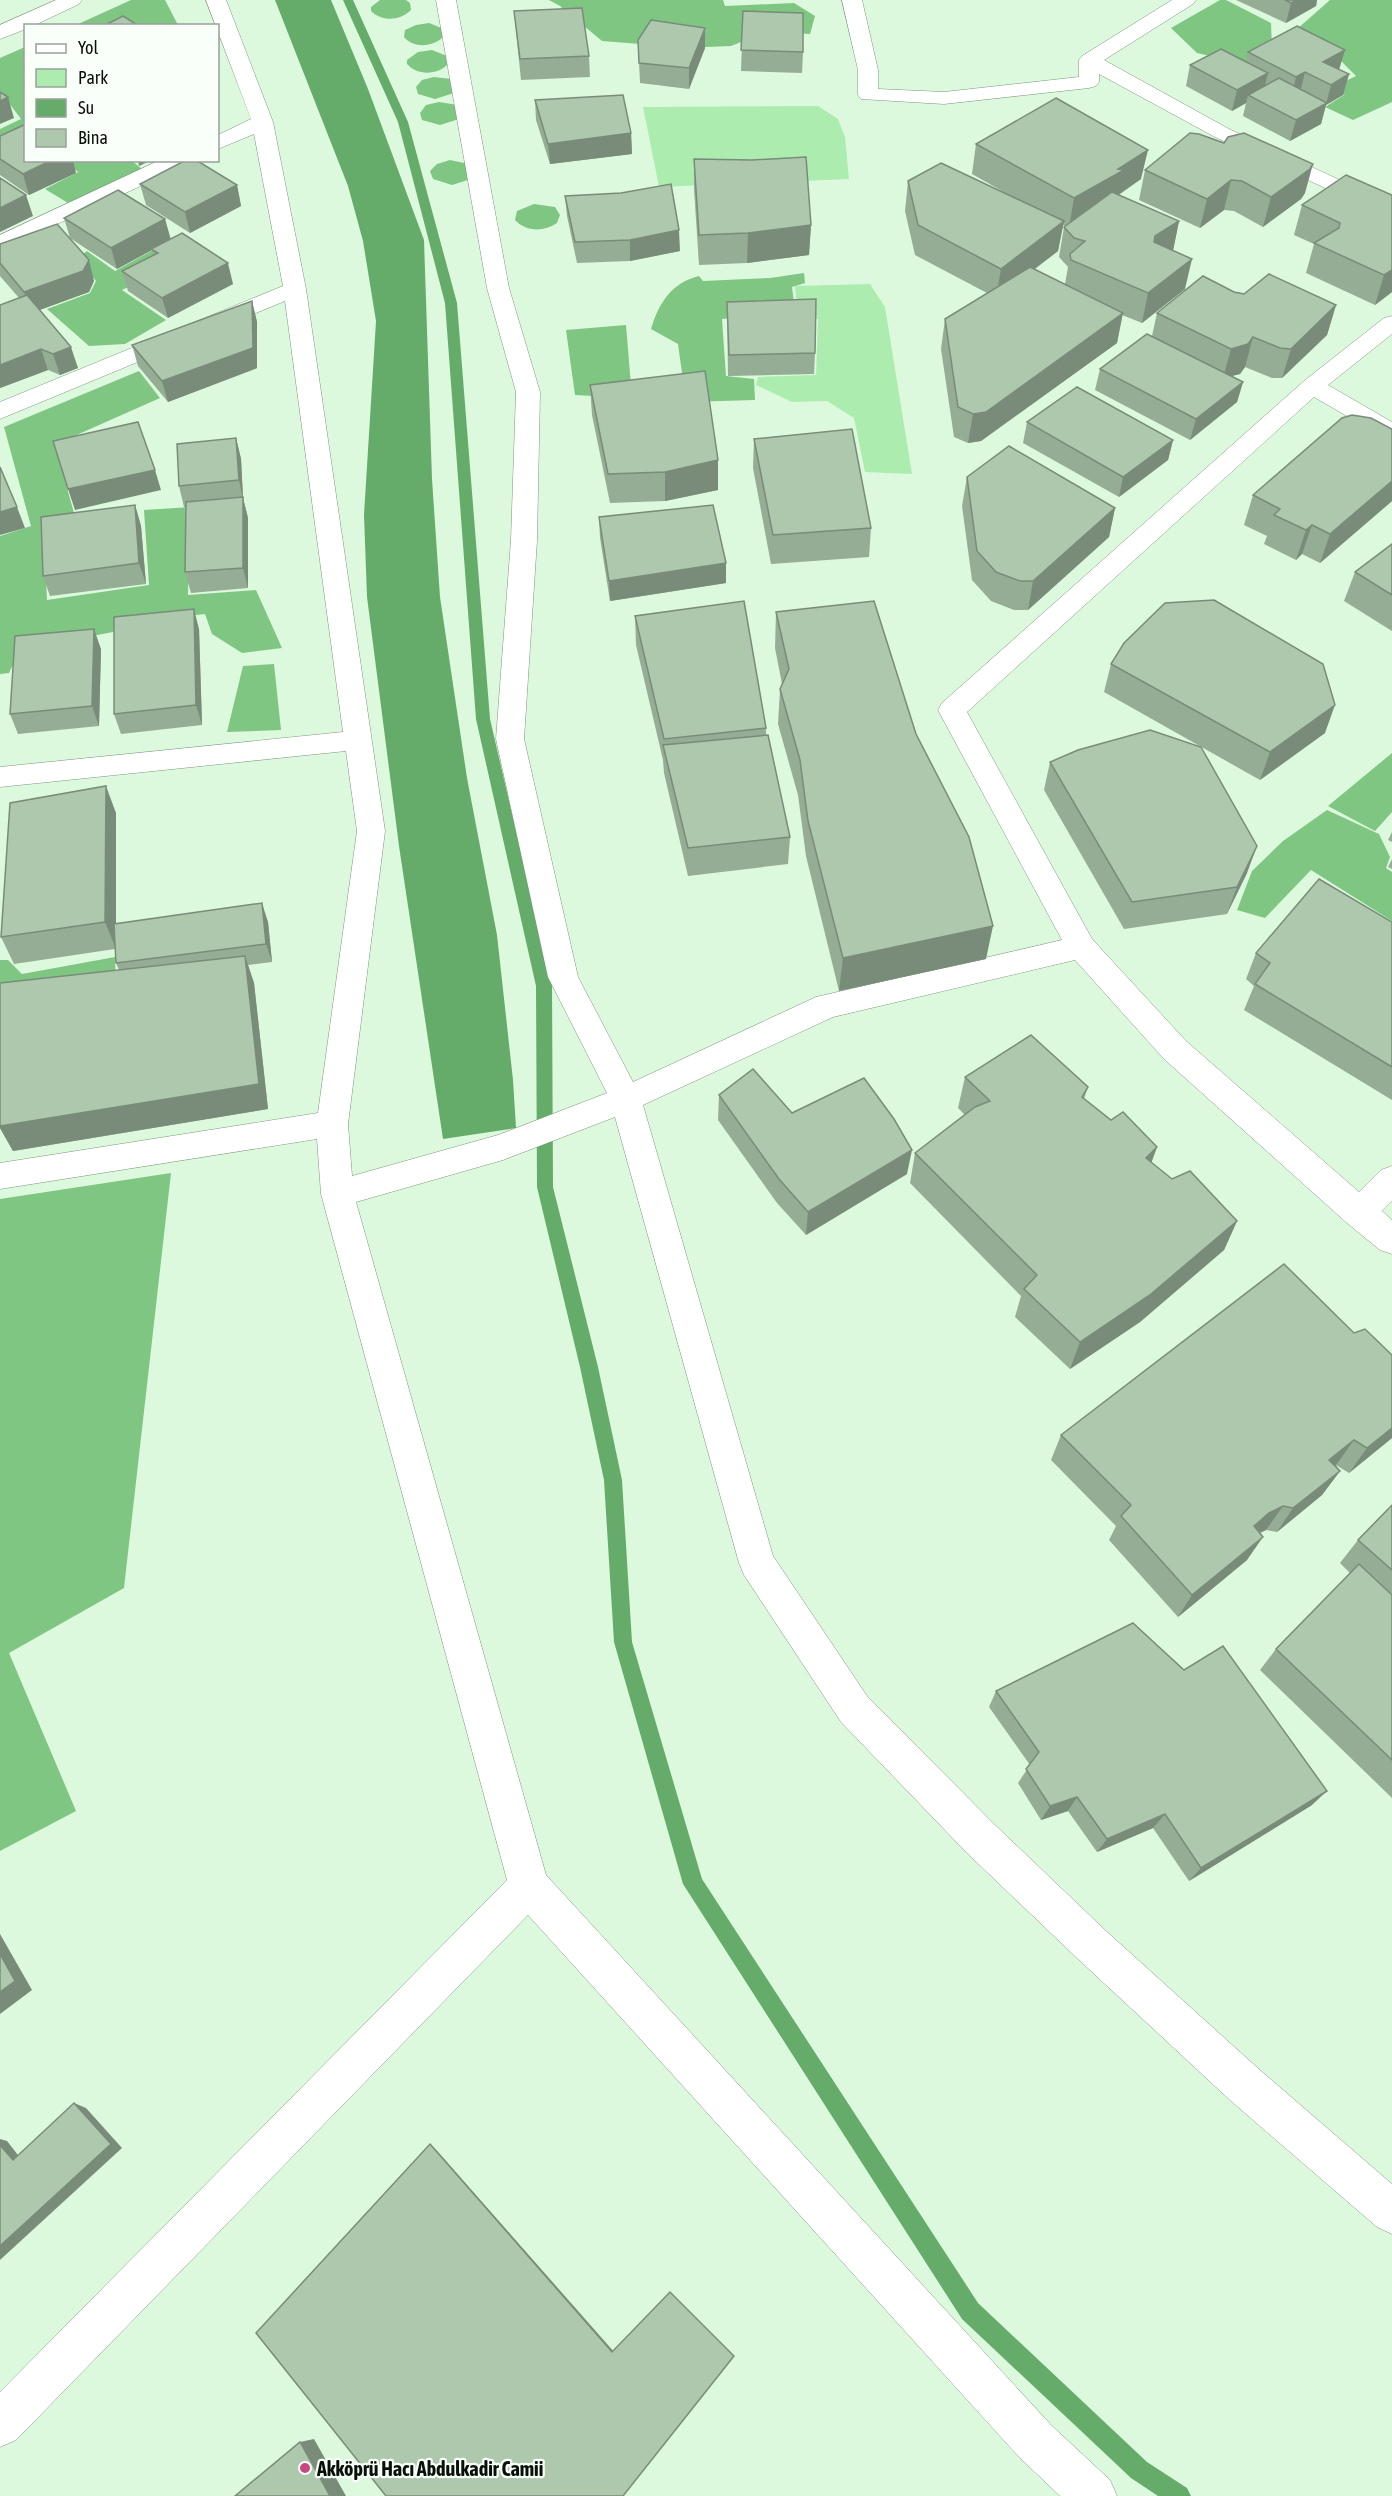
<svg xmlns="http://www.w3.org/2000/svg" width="1392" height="2496" font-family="'Asap Condensed',sans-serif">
<rect width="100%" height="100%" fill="#ddf9dd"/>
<g fill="#acedaf">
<path d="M818,106l20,13 7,18 4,42 -190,8 -16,-80z"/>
<path d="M870,284l15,23 27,167 -47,-2 -11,-54 -27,-17 -35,1 -36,-17 2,-8 58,-2 2,-56 -20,-4 -3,-29z"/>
</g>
<g fill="#7ec682">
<path d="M131,0h34l13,25 -104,1z"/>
<path d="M380,0h26l4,3 1,7c-11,11 -29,12 -40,1v-4z"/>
<path d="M549,0h174l2,6 69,-3 21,13 -5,18 -68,-4 -1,12 -10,4 -25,1 -53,-9 -13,6 -38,-3 -42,-35z"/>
<path d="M1220,0h6l45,23 1,25 -28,16 -47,-11 -26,-25z"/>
<path d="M1330,0h62v102l-39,18 -28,-13 19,-12 -11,-8 23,-11 -19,-19 -41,-27z"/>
<path d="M429,23l15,6v7c-10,11 -30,13 -40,1l1,-7 11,-5z"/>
<path d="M25,47v98l-25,13v-29l21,-10 -21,-28v-33z"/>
<path d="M432,50l15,6 1,8c-10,11 -31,12 -41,0v-4l11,-8z"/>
<path d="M434,77l17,2 3,14 -19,6 -17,-5 -2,-7 6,-7z"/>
<path d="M439,102l19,3 1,14 -19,6 -18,-5 -2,-7 6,-8z"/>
<path d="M450,160l19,4 2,15 -19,6 -19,-6 -3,-8 7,-7z"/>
<path d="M62,161h70l10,8 -36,19 -38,15 -23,-14 33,-17 2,1z"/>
<path d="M534,204l21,3 5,8 -3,8c-13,9 -31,9 -42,-3l2,-9z"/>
<path d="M173,239l-16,34 -35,17 44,30 -41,24 -36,2 -42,-37 43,-16 6,-12 -19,-23 10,-7 28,20z"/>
<path d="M804,273l1,10 -13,4 3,25 -73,7 4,57 28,3 1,21 -69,2 -8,-58 -27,-15c8,-26 20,-46 48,-53l4,5 67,-3z"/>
<path d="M626,325l6,73 -57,-3 -9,-65z"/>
<path d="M139,371l21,27 -97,43 -4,18 15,54 -30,26 3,61 102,-15 -5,-75 78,-5 -33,18 -1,72 68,-5 26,58 -40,5 -30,-19 -7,-20 -88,10 -4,8 -93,18 -11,23 -9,1v-138l31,-10 -27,-99z"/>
<path d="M274,664l7,66 -54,2 16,-66z"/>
<path d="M1392,753v59l-17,19 -47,-25z"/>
<path d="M1327,810l52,24 11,23 -4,11 6,4v49l-81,-51 -46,48 -28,-8 15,-39 31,-30z"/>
<path d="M115,957l1,36 -116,115v-148h8l14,14z"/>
<path d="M171,1173l-47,415 -115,65 67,158 -76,40v-652z"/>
</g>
<path fill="#65ac6a" d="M275,0h56l37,89 56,151 8,239 8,118 27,181 30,157 16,145 3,48 -73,11 -44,-293 -32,-249 -3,-82 12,-194 -13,-80 -15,-55z"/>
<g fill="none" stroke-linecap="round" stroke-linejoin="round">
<path fill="#65ac6a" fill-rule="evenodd" d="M343,0h10l55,122 49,181 33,416 62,267 1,201 45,180 24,113 10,162 70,237 276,424 169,159 40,26 4,8h-33l-27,-18 -169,-159 -279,-435 -69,-242 -10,-162 -24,-113 -43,-180 -1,-201 -60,-267 -31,-416 -47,-181z"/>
<g stroke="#7d977d" stroke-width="1">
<g id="minor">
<path d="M56,0h26l-3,4 -46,22h-7v3l-26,10v-14z"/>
<path d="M206,0h20l47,122 33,167 79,542 -37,293 4,52 146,-41 109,-42 -59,-116 -52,-238 15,-199 5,-148 -29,-104 -51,-288h20l53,288 31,104 -3,148 -13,199 54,238 55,105 183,-85 246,-57 -124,-230 4,-7 362,-322 80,-63 8,-2v18l-64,51 64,37v18l-9,-3 -69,-40 -347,315 125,227 94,102 173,151 22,-22 11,-4v35l-10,10 10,9v34l-12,-4 -33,-27 -183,-164 -89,-99 -242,57 -190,88 130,451 94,140 128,129 111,106 155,140 131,113v50l-15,-7 -146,-126 -153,-142 -111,-106 -126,-131 -97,-147 -5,-12 -124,-446 -112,43 -147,42 190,673 505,550 59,55 7,16h-57l-41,-39 -491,-542 -512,525 -16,7v-55l507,-512 -186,-686 -4,-55 -317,50v-26l318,-50 39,-282 -11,-80 -346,36v-20l343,-35 -58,-431 -285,118v-17l283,-116 -29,-152 -36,15v-14l33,-16z"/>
<path d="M842,0h20l16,70v19l66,3 135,-15v-17l3,-4 90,-56h24l-3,4 -89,56 125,69 163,75v15l-177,-82 -116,-63v8l-3,4 -7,2 -145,16 -83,-5 -3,-4v-25z"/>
<path d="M160,160h29l-2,5 -187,85v-15z"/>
</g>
</g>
<use href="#minor" fill="#fff" fill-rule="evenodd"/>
</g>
<g fill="#95ac95" fill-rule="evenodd">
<path d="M1236,0h81l-1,6 -30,17z"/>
<path d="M514,11l75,45 1,21 -69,3z"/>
<path d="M743,11l60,41 -1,21 -61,-2z"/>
<path d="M705,28v20l-16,41 -49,-6 -2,-43z"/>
<path d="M1248,52l91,18 10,4 -6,21 -17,10 -5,19 -31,17 -47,-25 3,-13 -14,8 -46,-25 4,-21 56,-3z"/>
<path d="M535,100l96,33 1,21 -82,10 -14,-44z"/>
<path d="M1190,133l115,60 -4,6 -38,28 -29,-16 -10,-1 -24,18 -61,-28 6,-30z"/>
<path d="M0,136l76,37 -47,22 -29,-20z"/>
<path d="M976,144l165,35 -22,16 60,26 -6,29 12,39 -43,34 -20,-8 -5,28 -136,98 -13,2 -14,-6 -13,-88 4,-30 42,-26 -72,-38 -10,-44 3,-30 110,19 -46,-26zM1063,225l2,1 -1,1 -5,30 9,10 -3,17 -30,-15 23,-18z"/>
<path d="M694,159l117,66 -2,30 -62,8 -48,2 -5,-76z"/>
<path d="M1346,175l46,117 -17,13 -69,-32 8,-29 -20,-9 8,-30z"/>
<path d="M140,184l97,1 4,21 -51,27 -44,-28z"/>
<path d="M621,193l59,58 -50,10 -53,2 -10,-47 -2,-20z"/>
<path d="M64,218l101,1 5,20 63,45 -65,34 -40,-27 -6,-20 31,-16 -1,-5 -35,19 -47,-31z"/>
<path d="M0,244l94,37 -5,11 -49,18 38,58 -18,7 -12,-5 -48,18v-83l19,-7 -19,-22z"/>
<path d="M1234,292l102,13 -9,30 -45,43h-10l-27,-11 -5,7 -8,2 11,6 -6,20 -47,38 -95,-50 5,-21 52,-33 5,-23z"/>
<path d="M252,301l5,21v46l-89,34 -30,-36 -6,-21z"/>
<path d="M727,302l88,51 -1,21 -86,2z"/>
<path d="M590,385l128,75v30l-53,11 -55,2 -18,-88z"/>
<path d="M1027,422l146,18 -5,20 -49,37 -96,-54z"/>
<path d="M1392,429v72l-72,62 -18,-9 -6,6 -32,-16 3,-8 -23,-11 9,-30z"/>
<path d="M236,438l5,21 2,39 5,20v70l-57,5 -6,-21 1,-65h-2l-5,-21z"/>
<path d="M754,439l117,89 -2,29 -98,7 -18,-96z"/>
<path d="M967,477l148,31 -6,29 -81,73h-14l-23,-9 -19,-21 -10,-74z"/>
<path d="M135,505l6,21 5,58 -96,12 -7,-20z"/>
<path d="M599,517l127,46v20l-116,18 -10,-63z"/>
<path d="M1392,544v87l-48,-30 11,-29z"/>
<path d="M776,612l210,347 -147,32 -33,-135 -8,-61 -20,-71 2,-35 2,-5 -7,-36z"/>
<path d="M635,616l131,112v7l24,102 -2,27 -100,12 -24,-103 -1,-13 -27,-115z"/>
<path d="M199,629l3,96 -81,9 -7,-20z"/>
<path d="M101,649l-2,77 -81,8 -8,-20z"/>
<path d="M1111,664l214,69 -65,47 -156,-88z"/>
<path d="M1050,762l197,111 -20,41 -103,15 -80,-139z"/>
<path d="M116,813v111l152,-2 4,40 -24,3 6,18 14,126 -255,42 -13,-23v-145l119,-13 -3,-7 -1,-14 -101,15 -13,-27z"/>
<path d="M1392,832v10l-4,-2z"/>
<path d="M1392,859v10l-4,-2z"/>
<path d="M1392,922v178l-148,-90 10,-24 -8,-7 10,-26z"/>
<path d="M965,1077l123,10 -4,12 27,21 46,27 -6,16 21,16 65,42 -13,29 -84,72 -70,47 -55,-52 6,-21 -111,-113 5,-30 50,-38 -7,-7z"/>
<path d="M719,1095l73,18 115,61 -101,61 -29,-32 -59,-83z"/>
<path d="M1354,1333l38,22v83l-43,35 -13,-8 4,6 -18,24 -45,37 -11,-2 -6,3 -13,27 -69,57 -69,-77 7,-14 -65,-66 10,-25z"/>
<path d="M1392,1505v293l-132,-128 16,-21 74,-76 -10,-10 18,-23z"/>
<path d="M996,1691l316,114 -123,76 -36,-53 -56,24 -29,-41 -27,9 -23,-37 12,-18 -41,-58z"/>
</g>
<g fill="#798c79">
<path d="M1296,0h21l-1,6 -30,17 5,-20z"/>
<path d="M705,28v20l-16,41v-21z"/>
<path d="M1345,50l-6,20 -16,-8z"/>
<path d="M1305,72l-5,21 -9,5 5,-21z"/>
<path d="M1268,73l-5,21 -15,1 -2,8 -14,8 5,-21z"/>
<path d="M1349,74l-6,21 -17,10 -5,19 -31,17 6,-21 30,-16 5,-19z"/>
<path d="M8,97l6,21 -14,6v-23z"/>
<path d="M631,133l1,21 -82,10 -2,-20z"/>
<path d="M1148,150l-7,29 -22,15 -1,6 -49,28 5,-30 44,-29z"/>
<path d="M52,160h21l3,13 -47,22 -6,-21z"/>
<path d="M138,160h14l-13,6z"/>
<path d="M1313,164l-8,29 -4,6 -38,28 8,-30z"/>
<path d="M1231,180l-7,30 -24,18 7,-29z"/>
<path d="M237,185l4,21 -51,27 -5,-21z"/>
<path d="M26,195l7,21 -33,16v-24z"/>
<path d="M165,219l6,21 -20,9 1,1 -35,19 -6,-21z"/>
<path d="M1064,221l-6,30 -62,47 5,-29z"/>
<path d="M1179,221l-6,30 -24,15 6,-30z"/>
<path d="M811,225l-2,30 -62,8 1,-30z"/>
<path d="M679,230l1,21 -50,10v-21z"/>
<path d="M1192,259l-7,30 -43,34 6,-30z"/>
<path d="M89,260l5,21 -5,11 -58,21 -7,-21z"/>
<path d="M228,263l5,21 -65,34 -6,-20z"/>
<path d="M1392,270v22l-17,13 9,-30z"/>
<path d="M252,301l5,21v46l-89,34 -6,-21z"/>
<path d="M1336,305l-9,30 -45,43 9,-29z"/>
<path d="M1123,313l-6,30 -136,98 -13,2 5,-29z"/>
<path d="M1253,337l-8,30 -5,7 -17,4 8,-29z"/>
<path d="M71,347l7,21 -18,7 -7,-21z"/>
<path d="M41,349l7,21 -48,18v-23z"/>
<path d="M1243,382l-6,20 -47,38 6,-21z"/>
<path d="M236,438l5,21 2,39 5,20v70l-5,-20v-68l-4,-20z"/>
<path d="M1173,440l-5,20 -49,37 4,-20z"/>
<path d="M718,460v30l-53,11v-29z"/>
<path d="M155,470l6,20 -86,20 -7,-21z"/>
<path d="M1392,481v20l-72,62 10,-29z"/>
<path d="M135,505l6,21 5,58 -7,-21z"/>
<path d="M17,507l8,21 -25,7v-23z"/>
<path d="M1115,508l-6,29 -81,73 5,-29z"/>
<path d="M1312,525l-10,29 -6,6 10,-30z"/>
<path d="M726,563v20l-116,18 -1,-20z"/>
<path d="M194,609l5,20 3,96 -6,-20z"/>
<path d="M94,629l7,20 -2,77 -7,-20z"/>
<path d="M1335,705l-10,28 -65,47 10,-28z"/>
<path d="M106,786l10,27v136l-11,-27z"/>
<path d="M1257,846l-10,27 -20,41 10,-27z"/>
<path d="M262,903l6,19 4,40 -6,-18z"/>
<path d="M993,926l-7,33 -147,32 4,-33z"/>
<path d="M245,956l9,27 14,126 -255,42 -13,-23v-2z"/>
<path d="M1157,1147l-11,30v-19z"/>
<path d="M912,1150l-5,24 -101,61 2,-23z"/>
<path d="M1237,1221l-13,29 -84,72 -70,47 10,-27z"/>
<path d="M1392,1428v10l-43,35 18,-25z"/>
<path d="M1354,1440l-18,25 -24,20 17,-25z"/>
<path d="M1340,1471l-18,24 -45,37 16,-24z"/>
<path d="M1283,1506l-17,24 -13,6 1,-10 15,-13z"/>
<path d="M1263,1537l-16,23 -69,57 14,-22z"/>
<path d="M1327,1791l-15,14 -123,76 12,-13z"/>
<path d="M1077,1797l-9,14 -27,9 9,-14z"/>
<path d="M1165,1814l-12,14 -56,24 10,-13z"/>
<path d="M0,1934l32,56 -32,24z"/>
<path d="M74,2103l12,5 36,40 -122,112v-14z"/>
<path d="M0,2139l7,2 18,23 -12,-4 -13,-15z"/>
<path d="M430,2144l8,8 177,201 -3,-1z"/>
<path d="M314,2439l32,57h-16l-30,-54z"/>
</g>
<g fill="#adc8ad" stroke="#798c79" stroke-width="1.5">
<path d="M1285,0h11l-5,3z"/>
<path d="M582,8l7,48 -69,3 -6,-48z"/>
<path d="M743,11l60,2v39l-62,-2z"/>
<path d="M123,16l16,10h-36z"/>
<path d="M651,20l54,8 -16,40 -50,-5 -1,-23z"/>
<path d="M1297,26l48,24 -22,12 26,12 -18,11 -26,-13 -9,5 -48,-25z"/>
<path d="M1221,49l47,24 -31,17 -47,-25z"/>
<path d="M1279,78l48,25 -31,17 -48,-25z"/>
<path d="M0,92l8,5 -8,4z"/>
<path d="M623,95l8,38 -83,11 -13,-44z"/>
<path d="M1056,98l92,52 -30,19 6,1 -50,28 -98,-54z"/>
<path d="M26,124v36h26l-29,14 -23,-15v-23z"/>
<path d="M1190,133l9,1 25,9 4,-6 16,-4 69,31 -3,5 -39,28 -29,-16 -11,-1 -24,19 -62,-29z"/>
<path d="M806,157l5,68 -63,8 -49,2 -5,-76 58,1z"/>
<path d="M186,160h10l41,25 -52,27 -45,-28z"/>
<path d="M941,163l123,58 -63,48 -83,-44 -10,-44z"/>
<path d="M1346,175l46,20v75l-8,5 -70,-32 25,-15 1,-5 -38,-18z"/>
<path d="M0,178l26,17 -26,13z"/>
<path d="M671,184l8,46 -49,10 -55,2 -10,-46 56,-3z"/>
<path d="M118,190l47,29 -54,29 -47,-30z"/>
<path d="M1112,192l67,29 -24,15 -1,6 38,17 -44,34 -77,-33 -1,-6 15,-13 -11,-3 -10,-11z"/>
<path d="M57,224l32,36 -6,11 -59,21 -24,-29v-19z"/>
<path d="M182,233l46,30 -66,35 -40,-27 36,-18 -7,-4z"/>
<path d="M1030,267l93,46 -137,99 -13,2 -15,-7 -13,-88z"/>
<path d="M1269,274l67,31 -45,44 -11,-1 -27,-11 -5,7 -17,5 -74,-36 46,-37 31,16 10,2z"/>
<path d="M27,295l44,52 -18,7 -12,-5 -41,16v-60z"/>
<path d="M816,299l-1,54 -86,2 -2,-53z"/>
<path d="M252,301l1,47 -91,33 -30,-36z"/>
<path d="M1147,334l96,48 -47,37 -96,-50z"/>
<path d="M705,371l13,89 -53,12 -57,2 -18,-89z"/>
<path d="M1077,387l96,53 -50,37 -96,-55z"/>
<path d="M1352,415l19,3 21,11v52l-62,53 -18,-9 -6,5 -32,-15 6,-6 -27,-14 89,-77z"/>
<path d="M138,422l17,48 -87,19 -15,-48z"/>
<path d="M852,429l19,99 -98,7 -19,-96z"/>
<path d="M236,438l3,42 -60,6 -2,-42z"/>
<path d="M1009,446l106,62 -82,73h-13l-24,-9 -19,-21 -10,-74z"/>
<path d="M0,467l17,40 -17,5z"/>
<path d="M243,497v71l-58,4 1,-70z"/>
<path d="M135,505l4,58 -96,13 -2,-59z"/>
<path d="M713,505l13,58 -117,18 -10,-64z"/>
<path d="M1392,544v51l-37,-23z"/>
<path d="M1214,600l109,64 12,41 -65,47 -159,-88 13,-21 41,-40z"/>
<path d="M744,601l22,127 -102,11 -29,-123z"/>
<path d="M874,601l42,133 53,103 24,89 -150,32 -35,-137 -8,-61 -20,-71 9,-20 -13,-57z"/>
<path d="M194,609l2,96 -82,9v-97z"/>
<path d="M94,629l-2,77 -82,8 5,-78z"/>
<path d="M1150,730l51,17 56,99 -20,41 -105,15 -82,-140 28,-12z"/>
<path d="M768,735l22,102 -102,11 -25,-103z"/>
<path d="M106,786l-1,136 -104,15 9,-134z"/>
<path d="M1319,879l73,43v145l-137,-83 15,-21 -14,-10z"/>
<path d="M262,903l4,41 -150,19 -2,-39z"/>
<path d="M245,956l14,128 -259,42v-143z"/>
<path d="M1031,1035l57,52 -6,10 29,23 12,-8 34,35 -11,11 26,21 18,-8 47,50 -86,73 -71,48 -56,-53 13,-14 -122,-122 60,-46 15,-6 -25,-24z"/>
<path d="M753,1069l39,44 72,-35 30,41 18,31 -104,62 -29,-33 -60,-84z"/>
<path d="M1284,1264l70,69 11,-4 27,26v73l-25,20 -13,-8 -25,20 11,11 -47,37 -10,-2 -14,7 -15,13 9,11 -71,58 -71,-79 10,-11 -70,-70z"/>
<path d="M1392,1505v65l-34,-30z"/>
<path d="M1359,1564l33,31v165l-116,-111z"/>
<path d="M1133,1623l51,47 39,-24 104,145 -126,77 -36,-54 -58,25 -30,-42 -27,9 -24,-37 13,-17 -43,-61z"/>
<path d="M0,1954l15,27 -15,11z"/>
<path d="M74,2103l37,41 -111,102v-101l13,15z"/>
<path d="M430,2144l182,208 58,-60 64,64 -111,140h-237l-130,-163z"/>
<path d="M300,2442l30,54h-95z"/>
</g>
<circle fill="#cb4483" stroke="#f9fff9" stroke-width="2" cx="305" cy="2468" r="6"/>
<g text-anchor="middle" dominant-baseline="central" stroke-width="4.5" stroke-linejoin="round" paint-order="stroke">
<g font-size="20" font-weight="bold" fill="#081108" stroke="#f9fff9" text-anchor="start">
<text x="317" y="2468">Akköprü Hacı Abdulkadir Camii</text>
</g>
</g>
<rect x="24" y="24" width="195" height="138" fill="#f9fff9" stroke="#99a099" stroke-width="1.5"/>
<rect x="36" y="44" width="30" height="9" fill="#ffffff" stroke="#99a099" stroke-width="1.5"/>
<text x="78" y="54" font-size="18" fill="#081108">Yol</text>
<rect x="36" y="69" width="30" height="18" fill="#acedaf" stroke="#99a099" stroke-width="1.5"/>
<text x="78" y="84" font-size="18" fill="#081108">Park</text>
<rect x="36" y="99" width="30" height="18" fill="#65ac6a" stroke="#99a099" stroke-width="1.5"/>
<text x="78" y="114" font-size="18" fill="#081108">Su</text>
<rect x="36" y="129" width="30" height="18" fill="#adc8ad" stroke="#99a099" stroke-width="1.5"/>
<text x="78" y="144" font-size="18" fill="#081108">Bina</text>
</svg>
